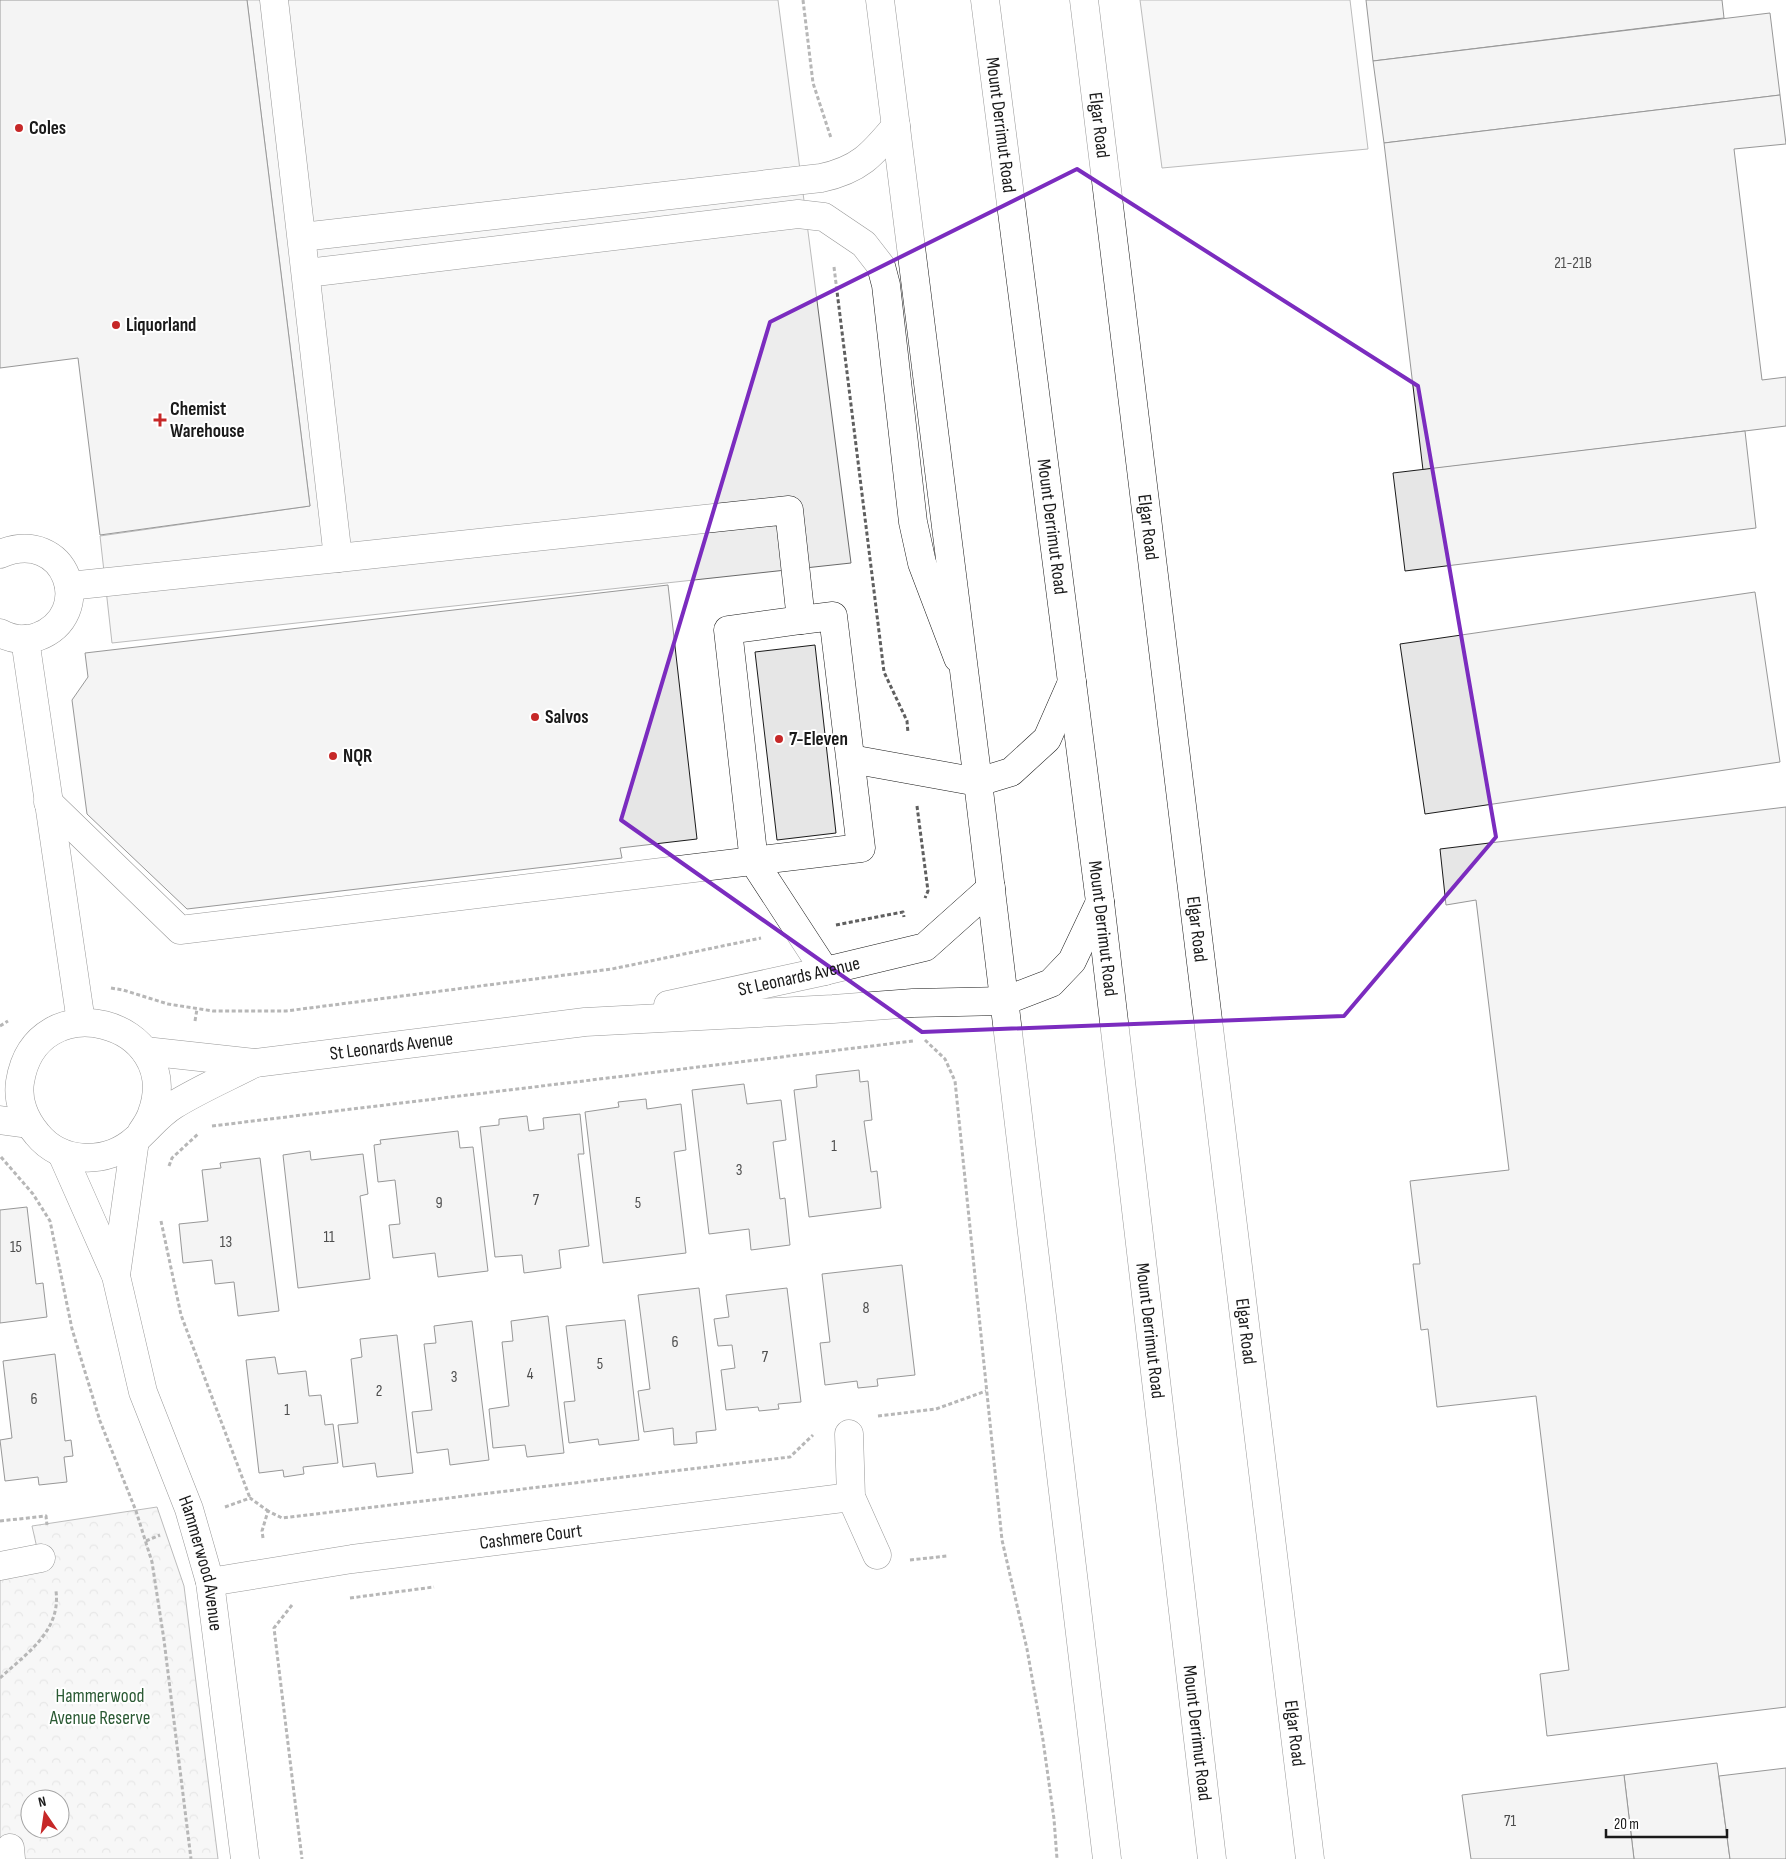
<svg xmlns="http://www.w3.org/2000/svg" width="1786" height="1859" font-family="'Sofia Sans Condensed',sans-serif">
<defs>
<pattern id="park-crowns" width="20" height="18" patternUnits="userSpaceOnUse" patternTransform="scale(1.25)"><rect width="20" height="18" fill="#ededed"/><path d="M2 6a3 3 0 1 1 6 0M12 15a3 3 0 1 1 6 0" fill="none" stroke="#cbcbcb"/></pattern>
</defs>
<rect width="100%" height="100%" fill="#fff"/>
<g fill="#ededed" stroke="#6a6a6a">
<path d="M247,0h531l73,563 -739,80 -12,-107 210,-30z"/>
<path d="M1140,0h210l18,149 -206,19z"/>
</g>
<path fill="url(#park-crowns)" stroke="#6a6a6a" fill-rule="evenodd" d="M157,1507l27,79 34,273h-218v-283l42,-6 -10,-44zM30,1799h30v30h-30z"/>
<g fill="#e6e6e6" stroke="#1a1a1a">
<path d="M0,0h247l63,506 -210,29 -22,-177 -78,10z"/>
<path d="M1366,0h356l2,18 -351,43z"/>
<path d="M1770,13l10,82 -396,48 -11,-82z"/>
<path d="M1780,95l6,49 -52,5 28,231 24,-3v49l-363,44 -39,-327z"/>
<path d="M1745,431l11,97 -351,43 -12,-98z"/>
<path d="M668,585l29,254 -77,9 2,10 -435,51 -100,-95 -15,-114 16,-23 -3,-24z"/>
<path d="M1755,592l25,170 -355,52 -25,-170z"/>
<path d="M815,645l21,188 -59,7 -22,-188z"/>
<path d="M1786,807v900l-239,29 -7,-62 29,-4 -33,-274 -99,11 -9,-78 -7,1 -8,-66h7l-10,-83 99,-11 -33,-270 -30,5 -6,-56z"/>
<path d="M859,1070l1,12 8,-1 4,39 -8,1 7,51 6,-1 4,37 -72,9 -15,-127 23,-3 -1,-12z"/>
<path d="M744,1084l3,20 34,-4 5,40 -13,2 7,57 5,-1 5,47 -39,5 -2,-21 -40,5 -17,-144z"/>
<path d="M646,1099l1,10 34,-5 5,46 -12,2 12,101 -83,10 -18,-151 34,-5 -1,-5z"/>
<path d="M580,1114l4,40h-6l11,92 -30,4 2,18 -37,5 -2,-18 -27,2 -15,-130 19,-2v-6l28,-3 2,15 15,-2 -1,-11z"/>
<path d="M458,1131l2,17 13,-1 15,124 -50,6 -3,-24 -42,5 -4,-33 11,-1 -5,-44 -17,2 -4,-37 7,-1 -1,-4z"/>
<path d="M310,1151l1,9 52,-6 5,40 -8,2 10,83 -72,9 -15,-133z"/>
<path d="M260,1158l19,153 -41,5 -4,-34 -19,2 -3,-24 -29,3 -4,-39 29,-3 -6,-51 19,-2 -1,-5z"/>
<path d="M27,1207l9,77 7,-1 4,34 -47,6v-113z"/>
<path d="M902,1265l13,110 -38,4 1,7 -20,2 -1,-7 -32,4 -5,-42 10,-1 -8,-68z"/>
<path d="M699,1288l17,142 -20,2 1,11 -23,2 -1,-17 -29,4 -6,-41 12,-2 -12,-94z"/>
<path d="M787,1288l14,114 -23,2 1,5 -20,2 -1,-4 -32,3 -5,-40 14,-2 -3,-23 -14,1 -4,-27 15,-2 -3,-22z"/>
<path d="M548,1316l16,137 -37,4 -2,-12 -32,3 -4,-39 20,-3 -7,-64 11,-1 -2,-20z"/>
<path d="M625,1320l14,120 -40,5 -1,-6 -29,4 -5,-41 11,-1 -9,-75z"/>
<path d="M472,1321l17,139 -39,5 -2,-16 -31,4 -5,-41 20,-2 -8,-66 12,-1 -2,-17z"/>
<path d="M397,1335l16,138 -36,4 -2,-14 -32,4 -5,-42 20,-2 -7,-64 11,-2 -2,-18z"/>
<path d="M55,1354l10,87 6,-1 2,16 -9,1 3,25 -28,3 -1,-8 -33,4 -5,-41 12,-2 -9,-77z"/>
<path d="M275,1357l3,17 28,-3 3,25 12,-1 4,30 8,-1 5,39 -35,4 1,7 -20,3 -1,-7 -24,3 -13,-113z"/>
<path d="M1717,1763l13,96h-96l-10,-84z"/>
<path d="M1786,1768v91h-56l-11,-83z"/>
<path d="M1624,1775l10,84h-163l-9,-64z"/>
</g>
<g fill="none" stroke-linecap="round" stroke-linejoin="round">
<g stroke="#1a1a1a" stroke-width="29">
<g id="minor">
<path id="s1" d="M1084,0l226,1859"/>
<path d="M302,237l519,-59c38,-8 51,-23 75,-52"/>
<path d="M307,273l491,-59 26,3 40,27 17,22 5,19 27,237 9,41 36,95"/>
<path d="M0,554c67,-28 97,61 37,83 -12,4 -26,2 -37,-4"/>
<path d="M69,586l269,-28 -64,-558"/>
<path d="M801,620l-73,10 26,232 71,109"/>
<path d="M25,639l56,383"/>
<path d="M851,759l127,23 33,-10 36,-33 25,-57"/>
<path d="M48,802l132,128 681,-82 -28,-232 -32,4 -12,-110 -451,48"/>
<path id="s2" d="M668,1005l157,-34 100,-24 66,-59"/>
<path id="s3" d="M145,1051l110,12 330,-41 248,-13 80,-6 91,-2"/>
<path d="M0,1120l28,4"/>
<path d="M141,1133c4,-6 9,-13 11,-20 33,-92 -116,-132 -132,-31 -3,19 5,38 17,52 24,30 69,31 98,6 13,-11 24,-26 39,-35 26,-16 54,-28 81,-42"/>
<path id="s4" d="M62,1154l54,122 27,116 46,117 21,73 35,277"/>
<path d="M116,1275l19,-135"/>
<path d="M849,1434l2,63 26,58"/>
<path d="M0,1566l41,-8"/>
<path id="s5" d="M210,1582l142,-23 499,-62"/>
<path d="M10,1848l1,11"/>
</g>
</g>
<g stroke="#1a1a1a" stroke-width="29">
<g id="major">
<path d="M880,0l98,782 129,1077"/>
<path id="s6" d="M985,0l115,902 112,957"/>
<path d="M1004,1001l47,-18 21,-22 28,-59"/>
</g>
</g>
<g stroke="#5f5f5f" stroke-width="3" stroke-dasharray="4 2.5" stroke-linecap="butt">
<path d="M803,0l10,83 18,55"/>
<path d="M834,267l50,405 23,49 1,12"/>
<path d="M917,806l11,85 -3,7"/>
<path d="M836,925l67,-13 1,5"/>
<path d="M111,988l12,2 45,14 45,7h73l326,-42 149,-31"/>
<path d="M195,1021l2,-12"/>
<path d="M0,1026l8,-5"/>
<path d="M925,1040l20,19 10,22 47,459 25,109 16,91 11,79 3,40"/>
<path d="M212,1126l701,-85"/>
<path d="M1,1157l32,37 17,27 22,108 28,92 36,90 16,51 12,78 27,219"/>
<path d="M169,1166l3,-8 26,-24"/>
<path d="M161,1221l20,94 69,183"/>
<path d="M878,1416l58,-7 50,-18"/>
<path d="M225,1507l25,-9 18,13"/>
<path d="M0,1521l46,-5 1,9"/>
<path d="M263,1538l-1,-7 6,-20 14,7 508,-61 23,-22"/>
<path d="M146,1541l14,-6"/>
<path d="M910,1560l37,-4"/>
<path d="M350,1598l84,-11"/>
<path d="M292,1605l-18,23 28,231"/>
<path d="M0,1678c27,-25 61,-47 56,-87"/>
</g>
<use href="#minor" stroke="#fff" stroke-width="28"/>
<use href="#major" stroke="#fff" stroke-width="28"/>
</g>
<path d="M0 0H1786V1859H0ZM1077,169l341,217 78,451 -152,179 -422,16 -301,-212 149,-498z" fill="#fff" fill-opacity=".55" fill-rule="evenodd"/>
<path fill="none" stroke="#7b2cbf" stroke-width="4" stroke-linejoin="round" d="M1077,169l341,217 78,451 -152,179 -422,16 -301,-212 149,-498z"/>
<g fill="#c62828" stroke="#fff" stroke-width="2">
<circle cx="19" cy="128" r="5"/>
<circle cx="116" cy="325" r="5"/>
<path d="M157.5 412.5h5v5h5v5h-5v5h-5v-5h-5v-5h5z"/>
<circle cx="535" cy="717" r="5"/>
<circle cx="779" cy="739" r="5"/>
<circle cx="333" cy="756" r="5"/>
</g>
<g text-anchor="middle" dominant-baseline="central" stroke-width="4" stroke-linejoin="round" paint-order="stroke">
<g font-size="16" fill="#4d4d4d">
<text x="1573" y="263">21-21B</text>
<text x="834" y="1146">1</text>
<text x="739" y="1170">3</text>
<text x="536" y="1200">7</text>
<text x="439" y="1203">9</text>
<text x="638" y="1203">5</text>
<text x="329" y="1237">11</text>
<text x="226" y="1242">13</text>
<text x="16" y="1247">15</text>
<text x="866" y="1308">8</text>
<text x="675" y="1342">6</text>
<text x="765" y="1357">7</text>
<text x="600" y="1364">5</text>
<text x="530" y="1374">4</text>
<text x="454" y="1377">3</text>
<text x="379" y="1391">2</text>
<text x="34" y="1399">6</text>
<text x="287" y="1410">1</text>
<text x="1510" y="1821">71</text>
</g>
<g font-size="19" fill="#1a1a1a" stroke="#fff">
<text stroke="none"><textPath href="#s6" startOffset="126">Mount Derrimut Road</textPath></text>
<text stroke="none"><textPath href="#s1" startOffset="126">Elgar Road</textPath></text>
<text stroke="none"><textPath href="#s6" startOffset="531">Mount Derrimut Road</textPath></text>
<text stroke="none"><textPath href="#s1" startOffset="531">Elgar Road</textPath></text>
<text stroke="none"><textPath href="#s6" startOffset="936">Mount Derrimut Road</textPath></text>
<text stroke="none"><textPath href="#s1" startOffset="936">Elgar Road</textPath></text>
<text stroke="none"><textPath href="#s2" startOffset="134">St Leonards Avenue</textPath></text>
<text stroke="none"><textPath href="#s3" startOffset="248">St Leonards Avenue</textPath></text>
<text stroke="none"><textPath href="#s6" startOffset="1341">Mount Derrimut Road</textPath></text>
<text stroke="none"><textPath href="#s1" startOffset="1341">Elgar Road</textPath></text>
<text stroke="none"><textPath href="#s5" startOffset="324">Cashmere Court</textPath></text>
<text stroke="none"><textPath href="#s4" startOffset="434">Hammerwood Avenue</textPath></text>
<text stroke="none"><textPath href="#s6" startOffset="1746">Mount Derrimut Road</textPath></text>
<text stroke="none"><textPath href="#s1" startOffset="1746">Elgar Road</textPath></text>
</g>
<g font-size="19" font-weight="bold" fill="#1a1a1a" stroke="#fff" text-anchor="start">
<text x="29" y="128">Coles</text>
<text x="126" y="325">Liquorland</text>
<text x="170" y="409">Chemist<tspan x="170" dy="22">Warehouse</tspan></text>
<text x="545" y="717">Salvos</text>
<text x="789" y="739">7-Eleven</text>
<text x="343" y="756">NQR</text>
</g>
<g font-size="19" fill="#2b5a34" stroke="#fff">
<text x="100" y="1696">Hammerwood<tspan x="100" dy="22">Avenue Reserve</tspan></text>
</g>
</g>
<g transform="translate(45 1814) rotate(347)"><circle r="24" fill="#ffffff" stroke="#a3a3a3"/>
<path d="M0-4L9 19L0 12L-9 19Z" fill="#c62828"/>
<text y="-8" font-size="14" font-weight="bold" text-anchor="middle" fill="#1a1a1a">N</text>
</g>
<path d="M1606 1829v8h121v-8" fill="none" stroke="#1a1a1a" stroke-width="2.5"/>
<text x="1614" y="1829" font-size="15" fill="#1a1a1a" stroke="#ffffff" stroke-width="4" paint-order="stroke">20 m</text>
</svg>
